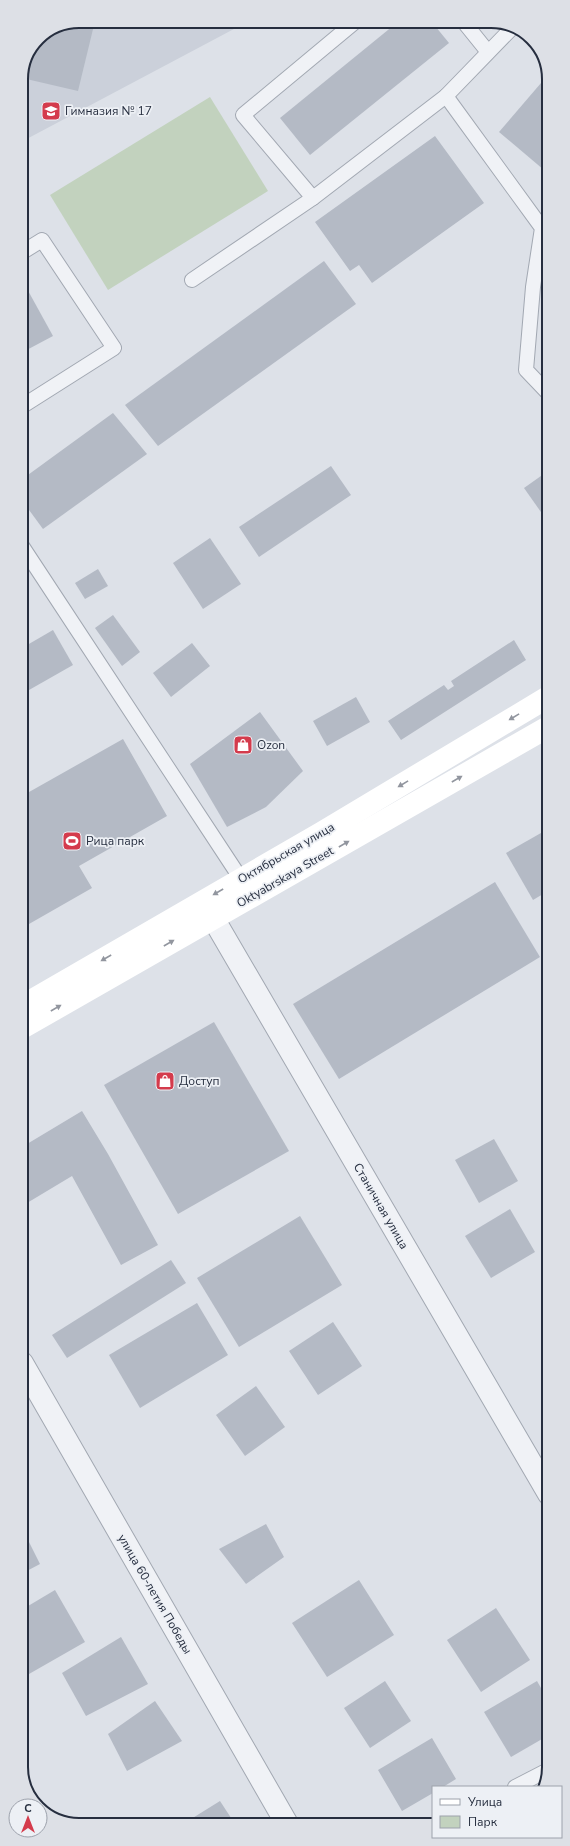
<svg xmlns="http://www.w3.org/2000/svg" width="570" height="1846" font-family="'Nunito Sans',sans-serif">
<rect width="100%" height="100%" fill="#dde1e8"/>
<path fill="#cbd0da" d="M79,21h170l-228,121v-63l17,-41z"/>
<path fill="#c2d2be" d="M210,97l58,94 -160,99 -58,-95z"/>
<g fill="#b4bac5">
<path d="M79,21h16l-17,70 -56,-13 16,-40z"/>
<path d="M399,21h32l18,22 -139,112 -30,-37z"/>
<path d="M547,76v90l-3,4 -45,-38z"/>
<path d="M435,136l49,67 -112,80 -13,-18 -9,6 -35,-49z"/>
<path d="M324,261l32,43 -198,142 -33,-41z"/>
<path d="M26,287l27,49 -32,17v-63z"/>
<path d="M113,413l34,41 -104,75 -22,-30v-19z"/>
<path d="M331,466l20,29 -92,62 -20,-30z"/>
<path d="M548,471v51l-24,-34z"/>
<path d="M210,538l31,46 -38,25 -30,-46z"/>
<path d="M98,569l10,17 -23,13 -10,-16z"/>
<path d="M113,615l27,37 -18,14 -27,-38z"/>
<path d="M53,630l20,35 -51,29v-46z"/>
<path d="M514,640l12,20 -125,80 -13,-19 56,-36 4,5 6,-4 -3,-5z"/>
<path d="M192,643l18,23 -39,31 -18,-24z"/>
<path d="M356,697l14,25 -43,24 -14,-25z"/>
<path d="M260,712l43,59 -37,36 -39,20 -37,-63z"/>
<path d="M123,739l44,77 -88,50 13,22 -70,40v-132z"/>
<path d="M548,829v62l-15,9 -27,-47z"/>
<path d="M495,882l45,75 -201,122 -46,-75z"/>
<path d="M214,1022l75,129 -111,63 -74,-129z"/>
<path d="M82,1111l26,43 50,91 -37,20 -49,-89 -50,30v-59z"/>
<path d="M494,1139l24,42 -39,22 -24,-43z"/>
<path d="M510,1209l25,43 -44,26 -26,-42z"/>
<path d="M300,1216l42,69 -103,62 -42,-69z"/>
<path d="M171,1260l15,23 -119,75 -15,-23z"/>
<path d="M197,1303l31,52 -88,53 -31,-53z"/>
<path d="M333,1322l29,44 -44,29 -29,-44z"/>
<path d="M256,1386l29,41 -40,29 -29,-41z"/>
<path d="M266,1524l18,33 -38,27 -27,-35z"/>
<path d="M23,1530l17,34 -17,9z"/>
<path d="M359,1580l35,55 -67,42 -35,-54z"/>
<path d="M55,1590l30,52 -56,32 -6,-10v-55z"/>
<path d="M496,1608l34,52 -49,32 -34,-52z"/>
<path d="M121,1637l27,47 -62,32 -24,-43z"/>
<path d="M385,1681l26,40 -41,27 -26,-40z"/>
<path d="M537,1681l12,21v33l-38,22 -27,-45z"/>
<path d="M155,1701l27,40 -55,30 -19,-37z"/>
<path d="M432,1738l24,41 -13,8h-10v6l-31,18 -24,-41z"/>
<path d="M220,1801l15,23h-52z"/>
</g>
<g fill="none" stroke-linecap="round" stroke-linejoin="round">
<g stroke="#a2a8b2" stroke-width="16">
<g id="lane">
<path d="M463,21l25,31"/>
<path d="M446,96l96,132 -9,59 -7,83 21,22"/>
<path d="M313,198l-70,-83 113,-94"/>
<path d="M21,253l21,-13 72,108 -93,59"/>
<path d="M192,280l121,-82 133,-102 66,-68"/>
<path d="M22,546l219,333"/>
<path d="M515,1787l33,-17"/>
</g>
</g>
<g stroke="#a2a8b2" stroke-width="24">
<g id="street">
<path d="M213,918l336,576"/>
<path d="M22,1363l265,461"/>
</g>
</g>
<use href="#lane" stroke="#f0f2f6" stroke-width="14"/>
<use href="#street" stroke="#f0f2f6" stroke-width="22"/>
<g stroke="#fff" stroke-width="22">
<path d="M22,1006l299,-173 227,-136"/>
<path d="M22,1028l526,-301"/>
</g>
</g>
<defs><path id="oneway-solid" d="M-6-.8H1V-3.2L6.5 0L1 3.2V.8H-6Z"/></defs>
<g fill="#92969f">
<use href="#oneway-solid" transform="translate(514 717) rotate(149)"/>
<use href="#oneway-solid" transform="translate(457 779) rotate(-30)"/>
<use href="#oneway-solid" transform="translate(403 784) rotate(149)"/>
<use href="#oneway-solid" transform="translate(344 844) rotate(-30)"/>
<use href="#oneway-solid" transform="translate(218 892) rotate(150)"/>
<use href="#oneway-solid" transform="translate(169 943) rotate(-30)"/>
<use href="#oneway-solid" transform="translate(106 958) rotate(150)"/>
<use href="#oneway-solid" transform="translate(56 1008) rotate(-30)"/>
</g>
<defs>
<g id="school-square" transform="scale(1)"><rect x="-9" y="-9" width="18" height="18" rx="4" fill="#d43b4c" stroke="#edf0f5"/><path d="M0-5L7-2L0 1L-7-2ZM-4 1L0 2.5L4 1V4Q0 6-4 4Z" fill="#fff"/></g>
<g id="shop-square" transform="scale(1)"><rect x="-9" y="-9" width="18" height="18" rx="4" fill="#d43b4c" stroke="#edf0f5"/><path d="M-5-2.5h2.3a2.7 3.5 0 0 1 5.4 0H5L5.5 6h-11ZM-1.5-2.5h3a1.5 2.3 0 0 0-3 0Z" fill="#fff"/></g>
<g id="stadium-square" transform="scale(1)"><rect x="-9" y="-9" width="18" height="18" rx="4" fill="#d43b4c" stroke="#edf0f5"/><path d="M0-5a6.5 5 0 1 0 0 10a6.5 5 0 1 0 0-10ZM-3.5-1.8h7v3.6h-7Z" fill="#fff"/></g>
</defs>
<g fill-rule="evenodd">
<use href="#school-square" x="51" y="111"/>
<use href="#shop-square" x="243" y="745"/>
<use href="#stadium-square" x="72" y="841"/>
<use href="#shop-square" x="165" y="1081"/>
</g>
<g text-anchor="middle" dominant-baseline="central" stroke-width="3.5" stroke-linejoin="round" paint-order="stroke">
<g font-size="12" fill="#262e3f" stroke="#edf0f5" text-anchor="start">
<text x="65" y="111">Гимназия № 17</text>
<text x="257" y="745">Ozon</text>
<text x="86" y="841">Рица парк</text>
<text x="179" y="1081">Доступ</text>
</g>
<g font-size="12" fill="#262e3f" stroke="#edf0f5">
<text transform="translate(286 853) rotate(-30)">Октябрьская улица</text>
<text transform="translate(285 877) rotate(-30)">Oktyabrskaya Street</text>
<text transform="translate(381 1206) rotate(60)">Станичная улица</text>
<text transform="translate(155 1594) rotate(60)">улица 60-летия Победы</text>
</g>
</g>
<path d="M0 0H570V1846H0ZM79 28H491A51 51 0 0 1 542 79V1767A51 51 0 0 1 491 1818H79A51 51 0 0 1 28 1767V79A51 51 0 0 1 79 28Z" fill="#dde0e6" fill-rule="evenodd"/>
<path fill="none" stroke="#262e3f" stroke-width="2" d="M79 28H491A51 51 0 0 1 542 79V1767A51 51 0 0 1 491 1818H79A51 51 0 0 1 28 1767V79A51 51 0 0 1 79 28Z"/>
<rect x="432" y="1786" width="130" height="52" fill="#edf0f5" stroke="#9da2ac"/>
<rect x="440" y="1799" width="20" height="6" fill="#ffffff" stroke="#9da2ac"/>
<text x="468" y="1806" font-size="12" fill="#262e3f">Улица</text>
<rect x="440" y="1816" width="20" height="12" fill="#c2d2be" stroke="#9da2ac"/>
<text x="468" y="1826" font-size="12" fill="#262e3f">Парк</text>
<g transform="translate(28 1818)"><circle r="19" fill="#edf0f5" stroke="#9da2ac"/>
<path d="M0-3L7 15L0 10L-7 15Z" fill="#d43b4c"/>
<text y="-6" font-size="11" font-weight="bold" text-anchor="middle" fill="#262e3f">С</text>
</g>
</svg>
